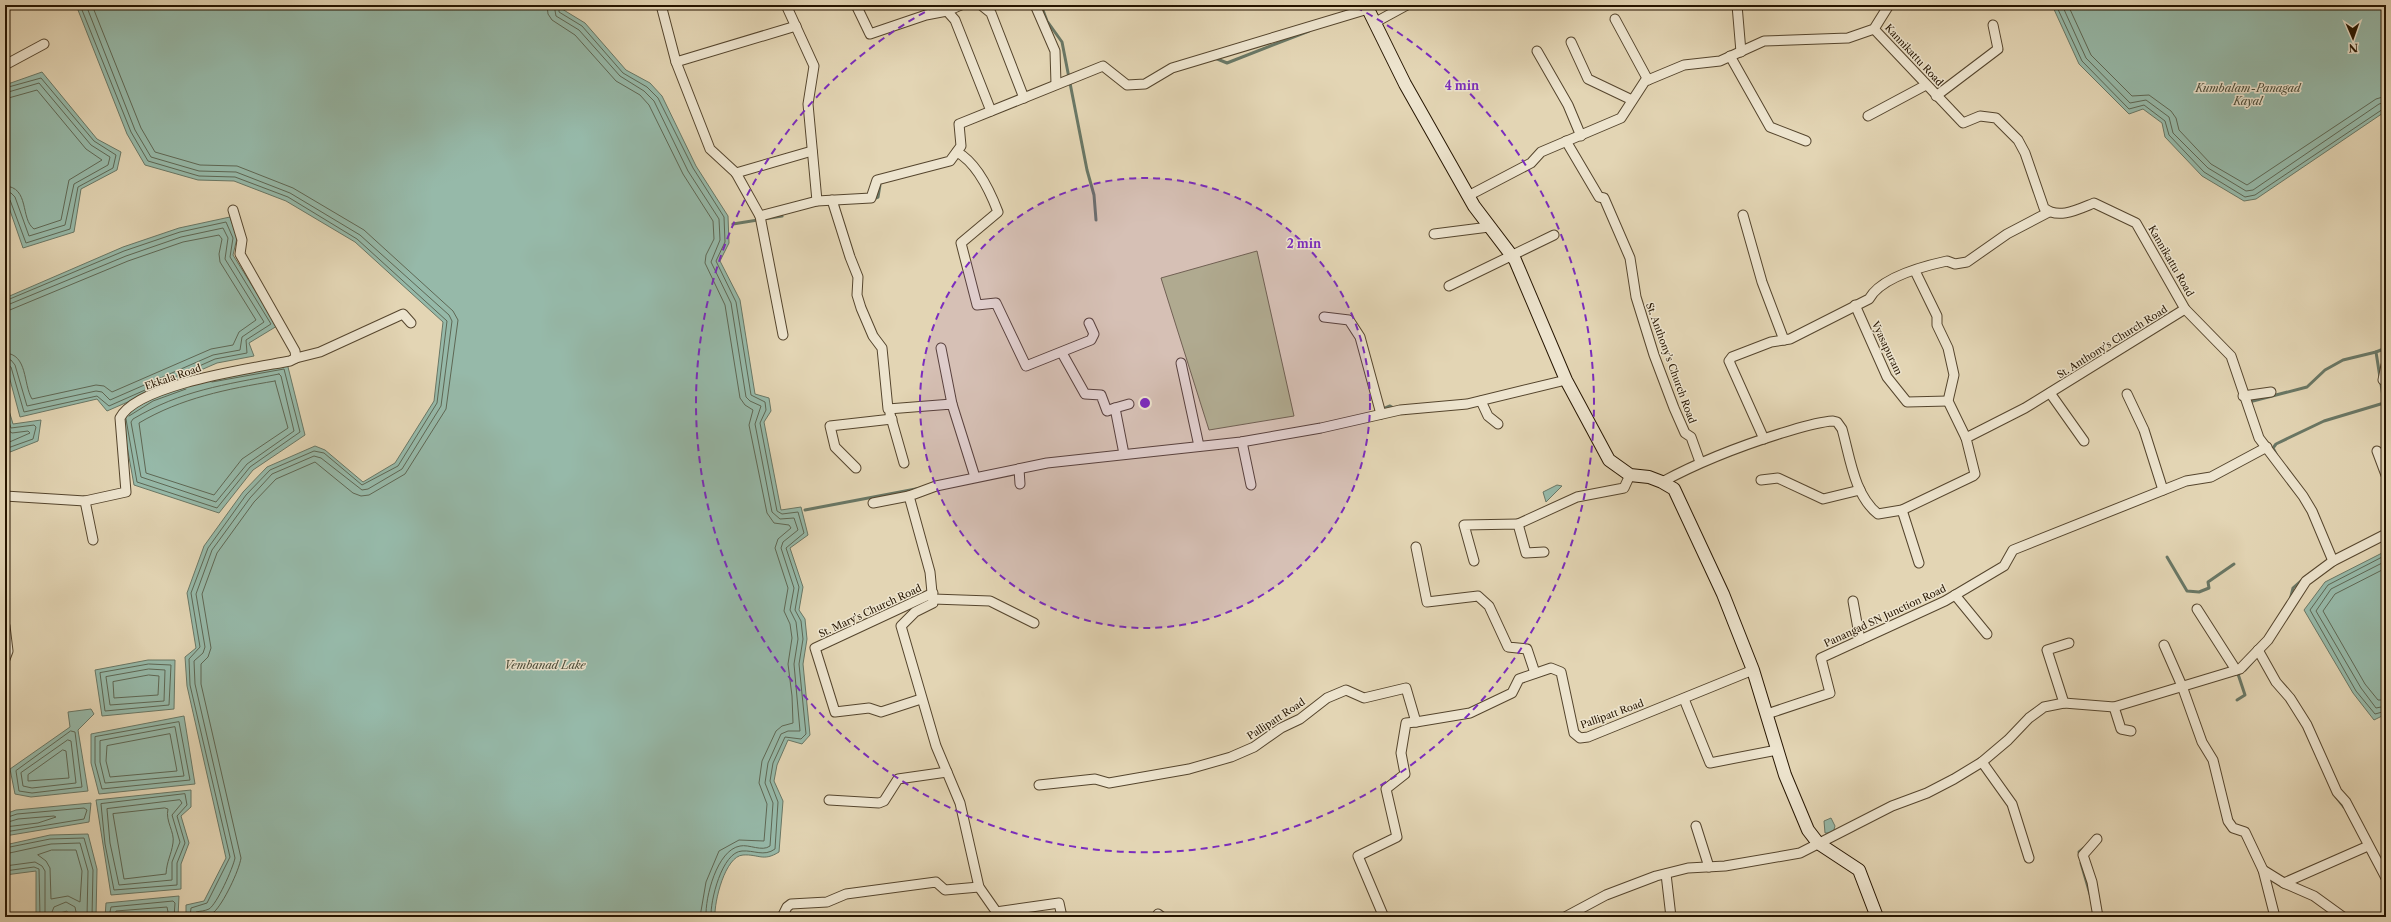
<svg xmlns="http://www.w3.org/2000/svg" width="2391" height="922" font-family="'Libre Caslon Text',serif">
<rect width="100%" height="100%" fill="#e3d5b4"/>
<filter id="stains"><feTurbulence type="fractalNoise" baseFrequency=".005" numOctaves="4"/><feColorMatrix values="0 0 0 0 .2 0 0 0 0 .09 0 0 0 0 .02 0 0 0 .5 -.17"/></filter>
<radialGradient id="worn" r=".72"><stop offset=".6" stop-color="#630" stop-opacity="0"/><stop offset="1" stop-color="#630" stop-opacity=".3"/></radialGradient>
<path fill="#b8bc8a" stroke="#6f6845" d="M1257,251l37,165 -85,14 -48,-152z"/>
<g fill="#96b9a9" stroke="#697765">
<path d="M76,5h487l-1,4 23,14 41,47 24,13 12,13 34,70 32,50 1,27 -9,18 20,39 15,94 14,4 2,13 -7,11 17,88 20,-3 7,28 -18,13 13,39 -4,23 6,9 2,20 -4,25 7,71 -8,9 -14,-4 -11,25 -3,16 9,20 -4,51c-16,10 -20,2 -36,3 -18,1 -29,47 -28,62h-529v-12l18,-4 22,-43 -39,-172 -2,-29 11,-9 -9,-55 17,-47 39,-54 24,-25 48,-21 10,4 38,32 32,-19 39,-62 9,-79 -88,-80 -69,-41 -52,-20 -36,-1 -53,-15 -18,-31z"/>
<path d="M2052,5h334v106l-130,88 -12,2 -42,-25 -37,-39 -3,-14 -19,-14 -14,5 -50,-50z"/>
<path d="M42,72l55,67 24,13 -4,18 -36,19 -7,43 -51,16 -18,-52v-111z"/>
<path d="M230,217l7,21 -4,17 44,71 -28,17 5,13 -37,7 -110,48 -10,-12 -77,18 -15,-56v-63l118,-51 56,-19z"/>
<path d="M287,363l18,72 -52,35 -34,43 -85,-28 -12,-67c36,-37 116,-45 165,-55z"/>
<path d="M5,397l8,27 28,-4 -3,21 -33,13z"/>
<path d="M1557,485l5,1 -16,16 -3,-10z"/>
<path d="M2386,551v163l-12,6 -21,-27 -49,-83 21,-28z"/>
<path d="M148,660h27l-1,49 -72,7 -7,-46z"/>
<path d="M91,709l3,5 -16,16 10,61 -57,6 -16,-3 -5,-25 60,-42 -2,-15z"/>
<path d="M184,716l11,68 -96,10 -8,-31v-29z"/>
<path d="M191,790v17l-10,9 8,27 -8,21v25l-70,6 -15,-95z"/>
<path d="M91,803l-2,19 -84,14v-22l11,-4z"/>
<path d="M1831,818l4,8 -2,7h-8l-1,-12z"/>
<path d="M88,834l9,35 -1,48h-27l-2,-6 -7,2 -1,4h-23v-46l-31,4v-30l45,-10z"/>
<path d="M179,896l-1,21h-73l1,-14z"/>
</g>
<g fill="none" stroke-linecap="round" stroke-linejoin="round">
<g stroke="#5e6754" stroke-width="1">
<path d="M80,5l51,127 17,29 51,15 36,1 53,20 69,42 90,82 -10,82 -39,63 -36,19 -38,-32 -10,-2 -44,19 -24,25 -38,53 -17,45 9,54 -11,12 1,26 40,172 -23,46 -16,5 -1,9"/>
<path d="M86,5l49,125 16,27 48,14 37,1 54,21 70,42 89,80 3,6 -11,85 -39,63 -34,20 -6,1 -41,-32 -7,-2 -42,18 -22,24 -38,52 -16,44 9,53 -2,6 -9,8 1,23 40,174c-2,10 -18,46 -26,51 -4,2 -9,2 -13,3l-1,5"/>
<path d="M92,5l49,123 14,24 45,13 37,1 56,22 71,42 89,81 5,9 -12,89 -41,65 -36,21 -8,1 -8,-3 -38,-31 -39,17 -22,23 -37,51 -15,41 9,54 -3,9 -7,7v20l40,174c-2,13 -18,46 -27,54 -4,3 -8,4 -12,5"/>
<path d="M547,5l1,9 4,6 23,15 41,46 24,14 9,10 34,69 30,47 1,18 -8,16 -1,8 20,42 15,93 5,7 8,5 -4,15 18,88 7,10 15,2 2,3 -13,11 -3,9 13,40 -4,23 6,13 2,14 -4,26 4,32 1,27 -11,3 -6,5 -14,30 -3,22 8,21 -3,37 -25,-1 -20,11 -13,31 -6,35"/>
<path d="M554,5l2,11 23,14 41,46 24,15 10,10 34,70 31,48 1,21 -9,22 20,41 15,94 4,4 11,5 -6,18 17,88 8,7 14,-1 4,12 -15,12 -2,6 13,40 -4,22 6,12 2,17 -4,25 6,67h-12l-7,3 -13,29 -3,20 8,20 -3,43c-8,6 -21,-2 -30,0 -23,4 -35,51 -34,71"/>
<path d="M559,5v7l23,14 41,47 24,14 11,11 35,70 31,49 1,25 -9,19 20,41 15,93 14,7 1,8 -6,13 17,88 5,3 16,-2 6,21 -18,15 13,39 -4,23 6,11 2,18 -4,25 7,70 -5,5 -16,-2 -12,26 -3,18 8,21 -3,47c-11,8 -21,1 -33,2 -20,1 -32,50 -31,66"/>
<path d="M2056,5l26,56 47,48 15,-4 21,16 4,14 35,37 41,25 10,-2 131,-88"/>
<path d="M2062,5l24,53 44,45 16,-3 23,17 4,16 35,35 38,23 7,-1 126,-86 7,-2"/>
<path d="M2068,5l23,50 41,41 17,-1 22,16 5,7 3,12 32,34 36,21 129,-86 10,-3"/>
<path d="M5,88l36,-10 53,63 22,14 -3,13 -35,19 -8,42 -44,14 -16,-43 -5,-3"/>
<path d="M5,93l34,-10 52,62 19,12 -2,8 -34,19 -9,41 -36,11 -14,-39 -4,-4 -6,-1"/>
<path d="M5,99l32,-9 49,59 16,11 -33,20 -8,40 -27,9c-14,-10 -4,-42 -29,-43"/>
<path d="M5,301l119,-50 56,-19 46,-10 7,16 -3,19 41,67 -25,16 1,13 -32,6 -106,47 -12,-10 -73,16 -13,-45 -6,-3"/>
<path d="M5,306l121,-50 55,-19 42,-9 5,10 -3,21 39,63 -22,15 -2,13 -27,5 -103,45 -8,-8 -6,-1 -69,15 -12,-41 -4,-5 -6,-1"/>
<path d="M5,312l123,-51 55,-19 36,-7 3,4 -3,15 1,8 36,58 -17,12 -6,13 -22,4 -99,43 -8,-6 -8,-1 -64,14c-9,-15 -4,-45 -27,-46"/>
<path d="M279,374l2,2 13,55 -47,33 -31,38 -75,-25 -10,-55 2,-3c49,-29 91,-34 146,-45z"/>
<path d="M275,381l13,47 -46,31 -28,36 -68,-22 -7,-50c42,-25 88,-34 136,-42z"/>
<path d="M5,411l6,17 23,-3 2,2 -3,12 -28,10"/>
<path d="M129,416l24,-15 33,-12"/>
<path d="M126,419l11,63 80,26 33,-41 50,-35 -16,-63 -72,13"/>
<path d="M5,428l7,5 16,-2 2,2 -25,11"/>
<path d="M2386,555l-58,30 -18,25 46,81 19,23 11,-3"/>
<path d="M2386,561l-55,28 -15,22 45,77 15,20 10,-2"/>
<path d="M2386,568l-51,26 -12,17 42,73 13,16h8"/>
<path d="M149,664l22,1 -2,40 -64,6 -5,-38z"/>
<path d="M149,669l16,1 -1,31 -54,4 -4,-28z"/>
<path d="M149,675l10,1 -1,19 -44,3 -1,-16z"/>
<path d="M179,722l11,58 -88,9 -7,-26v-26z"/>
<path d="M175,727l9,49 -79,7 -5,-21v-21z"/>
<path d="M71,731l4,1 7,55 -50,6 -13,-2 -3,-20z"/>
<path d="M170,734l7,37 -67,6 -4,-16 1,-15z"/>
<path d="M68,740l3,1 5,42 -44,5 -9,-2 -2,-13z"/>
<path d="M63,750l3,1 3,27 -41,3v-6z"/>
<path d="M185,794l2,11 -10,11 8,27 -8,20v22l-63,5 -9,-46 -4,-40z"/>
<path d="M180,800l2,3 -10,12 8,27 -8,20v18l-53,5 -9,-42 -3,-34z"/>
<path d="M165,808l3,1c-3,12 7,23 5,34 -2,13 -6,17 -7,31l-42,5 -11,-65z"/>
<path d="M5,818l12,-4 67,-6 3,2 -3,9 -79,13"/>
<path d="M5,823l13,-4 36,-3 2,1 -18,6 -33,4"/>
<path d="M5,848l45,-9 34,-1 9,32 -1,47"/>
<path d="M52,850h24l6,21 -2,31 -12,-6 -17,3 -1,-31 -4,-7 -8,-6z"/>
<path d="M5,854l46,-10 29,-1 8,28 -1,46"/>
<path d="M5,866l30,-4 7,4 3,5v46"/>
<path d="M5,871l29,-4 5,2 1,48"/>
<path d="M50,917l4,-10 12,-5 9,5 2,10"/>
<path d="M109,917l2,-10 62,-6 2,2 -1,14"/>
<path d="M114,917l2,-6 51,-4 2,10"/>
<path d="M121,917l40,-4 2,4"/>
</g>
<g stroke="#697765" stroke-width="3">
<path d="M1041,5l6,16 15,21 25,128 7,25 2,25"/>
<path d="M1215,58l12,5 82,-32"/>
<path d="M871,200l7,-3 2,-12"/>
<path d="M733,224l49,-8"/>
<path d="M2386,348l-10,4 8,51 2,-1"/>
<path d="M2249,402l58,-15 18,-17 18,-10 33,-8"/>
<path d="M1383,409l7,-3 5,3"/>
<path d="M2277,456l-4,-8 3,-4 48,-23 60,-18"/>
<path d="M805,510l116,-22"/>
<path d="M2167,557l20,34 12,1 10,-4 -1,-6 26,-18"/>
<path d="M2290,600l3,-12 9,-8"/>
<path d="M2245,670l9,-10"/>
<path d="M2237,700l8,-5 -7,-21 2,-1"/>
<path d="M2334,794l10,13"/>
<path d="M2080,857l-1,-5 5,-4"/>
<path d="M2081,863l9,31"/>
</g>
<g stroke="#55452d" stroke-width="11">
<g id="street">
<path d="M661,5l15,57 34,87 26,24"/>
<path d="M786,5l28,61 -6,38 9,97"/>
<path d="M856,5l14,29 56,-19 21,-4 8,9 36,91"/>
<path d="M981,5l10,8 33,85"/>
<path d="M1035,5l20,46 1,33"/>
<path d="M1737,5l4,47"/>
<path d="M947,11l14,-6"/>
<path d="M1615,19l33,61"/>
<path d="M1374,23l33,-18"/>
<path d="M1874,29l89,94 17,-7 16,2 22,22 7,13 19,55c14,12 35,1 50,-5l42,20 49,86 46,47 28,82 44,58 9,15 21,50"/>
<path d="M1571,42l17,37 44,21"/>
<path d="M1537,51l31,54 13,31"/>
<path d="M1730,56l40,71 36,14"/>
<path d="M676,62l120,-36"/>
<path d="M5,65l39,-21"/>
<path d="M1936,96l62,-47 -5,-24"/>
<path d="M1868,116l58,-31"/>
<path d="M1566,141l33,56 5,1 26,60 6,39 18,58 20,53 11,25 6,4 9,25"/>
<path d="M957,152c20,11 33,39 41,60l-37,31 16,62 19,-2 30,63 65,-26 3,-6 -5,-11"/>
<path d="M1468,196l63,-33 10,-11 80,-34 24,-37 3,-1 36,-15 36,-4 44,-20 84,-3 26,-9 15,-24"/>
<path d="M832,200l18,57 8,20 -1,18 4,13 12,28 9,12 6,61 64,-5 23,73"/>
<path d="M1743,215l19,67 22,58"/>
<path d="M760,216l57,-15 54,-3 6,-18 73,-19 11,-15 -2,-22 144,-58 24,19 18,-1 27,-16 196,-59"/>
<path d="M1434,234l55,-7"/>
<path d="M1915,271l22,45v9l11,23 6,27 -6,26 18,37"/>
<path d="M1449,286l105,-51"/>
<path d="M1855,305l32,72 20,25 41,-1"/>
<path d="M1324,317l25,3 11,17 21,77"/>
<path d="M783,335l-23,-119 -24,-43 76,-22"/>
<path d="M941,348l11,56"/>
<path d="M1062,353l23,41 16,1 6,16 8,-3 9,46"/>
<path d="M296,358l24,-6 83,-38 8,9"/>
<path d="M1181,363l18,83"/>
<path d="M2383,380l3,-15"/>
<path d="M2050,393l34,48"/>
<path d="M2127,394l17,36 19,60"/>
<path d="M2243,396l28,-4"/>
<path d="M1481,401l7,15 10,8"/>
<path d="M1115,408l14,-4"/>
<path d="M890,414l14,49"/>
<path d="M1764,439l-35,-78 3,-4 39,-15 19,-3 79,-40c12,-22 55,-33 78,-38l8,3 12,-2 40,-28 42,-22"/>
<path d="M1242,442l9,43"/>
<path d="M2377,451l9,24"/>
<path d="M856,468l-21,-21 -5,-21 62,-7"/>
<path d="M1019,469l1,15"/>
<path d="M1761,480l17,-2 45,21 37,-9"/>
<path d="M1662,482c39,-21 78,-36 120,-49 17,-5 34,-11 51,-12l4,1 5,7c8,28 12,66 36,85l24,-4 71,-34 2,-2 -9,-36 59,-30 160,-99"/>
<path d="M5,496l80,5 41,-9 -6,-74c17,-34 134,-50 170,-57l6,-3 -1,-7 -55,-97 2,-14 -9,-30"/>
<path d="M85,501l8,39"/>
<path d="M873,503l36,-7"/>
<path d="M1902,510l17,53"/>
<path d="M1518,524l59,-27 47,-9 6,-13"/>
<path d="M1416,547l11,55 51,-6 11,10 19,41 19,2 8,24"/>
<path d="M1474,561l-10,-36 54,-1 8,29 18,-1"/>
<path d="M1955,595l32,39"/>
<path d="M933,599l57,2 44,22"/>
<path d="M1853,601l7,39"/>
<path d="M2197,609l39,61"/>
<path d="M5,626l3,25 -3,8"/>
<path d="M2164,645l18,41 20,56 11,18 15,61 5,7 12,4 18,38 12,47"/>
<path d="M2258,650l18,32 14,16 17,27 30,67 9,10 40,76"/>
<path d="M921,699l-40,13 -12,-4 -34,4 -20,-64 118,-55"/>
<path d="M1684,699l26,64 67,-13"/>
<path d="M2064,703l-17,-53 22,-7"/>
<path d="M2114,707l7,22 10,2"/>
<path d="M1767,714l63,-21 -9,-35 124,-57 59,-35 9,-16 173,-69 25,-4 56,-30"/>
<path d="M1982,762l30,42 17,54"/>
<path d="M1039,785l56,-6 14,4 80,-14 42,-12 23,-10 27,-19 19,-9 27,-21 19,-8 18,8 42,-10 10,34 54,-9 42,-20 7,-14 32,-11 10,4 13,61 6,5 8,-1 165,-67"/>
<path d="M829,800l50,3 5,-2 14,-22 49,-7"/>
<path d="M1696,826l13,41"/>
<path d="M2097,839l-14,16 9,27 6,35"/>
<path d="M2263,870l21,13 84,-37"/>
<path d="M1666,874l5,43"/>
<path d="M2284,883l30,13 29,21"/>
<path d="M996,912l63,-9 3,14"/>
<path d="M1158,914l4,3"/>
<path d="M1383,915l-25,-59 39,-19 -11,-48 19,-15 -4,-21 5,-30 10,-1"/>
<path d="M782,917l5,-10 4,-3 36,-2 19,-8 90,-12 9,8 34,-3"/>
<path d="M1000,917l-21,-30 -19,-84 -24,-57 -35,-120 14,-14 18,-9 -3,-31 -21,-76 27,-10 111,-23 194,-21 80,-14 79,-18 67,-6 99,-24"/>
<path d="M1565,917l41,-22 50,-19 32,-8 37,-2 75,-13 92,-47 35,-13 27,-14 28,-17 26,-22 21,-22 15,-11 20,-4 50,4 126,-38 28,-29 38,-59 27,-20 53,-27"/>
</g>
</g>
<g stroke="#261500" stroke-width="14">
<path id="secondary" d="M1366,5l39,79 69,122 41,54 51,120 43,80 21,15 19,2 13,5 12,7 49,105 30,76 32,105 23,55 10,13 41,27 18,47"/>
</g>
<use href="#street" stroke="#ede4ce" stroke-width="9"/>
<use href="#secondary" stroke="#ede4ce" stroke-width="12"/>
</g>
<circle cx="1145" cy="403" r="225" fill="#7b2cbf" fill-opacity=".12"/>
<g fill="none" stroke="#7b2cbf" stroke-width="2" stroke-dasharray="7 5">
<circle cx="1145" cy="403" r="225"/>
<path d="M1356 7A449 449 0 1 1 934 7"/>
</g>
<g text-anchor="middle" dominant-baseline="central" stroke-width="3" stroke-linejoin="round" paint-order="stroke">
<g font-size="10" fill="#261500" stroke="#ede4ce">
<text transform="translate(1914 55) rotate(47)">Kannikattu Road</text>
<text transform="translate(2171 261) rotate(60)">Kannikattu Road</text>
<text transform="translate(2112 342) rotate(-32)">St. Anthony's Church Road</text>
<text transform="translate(1887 348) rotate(65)">Vyasapuram</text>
<text transform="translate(1671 363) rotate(70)">St. Anthony's Church Road</text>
<text transform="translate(173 377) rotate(-19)">Ekkala Road</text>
<text transform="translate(870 611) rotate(-25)">St. Mary's Church Road</text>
<text transform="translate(1885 616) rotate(-25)">Panangad SN Junction Road</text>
<text transform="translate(1612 714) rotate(-20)">Pallipatt Road</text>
<text transform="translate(1276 719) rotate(-33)">Pallipatt Road</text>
</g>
<g font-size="11" font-style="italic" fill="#4d4e3b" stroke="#ede4ce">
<text x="2248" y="88">Kumbalam-Panagad<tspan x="2248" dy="13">Kayal</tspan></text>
<text x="545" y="665">Vembanad Lake</text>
</g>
</g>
<circle cx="1145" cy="403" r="6" fill="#7b2cbf" stroke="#ede4ce" stroke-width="2"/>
<g font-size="12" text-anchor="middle" font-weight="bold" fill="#7b2cbf" stroke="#ede4ce" stroke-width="3" stroke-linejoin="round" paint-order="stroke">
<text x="1462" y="90">4 min</text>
<text x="1304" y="248">2 min</text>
</g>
<rect width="2391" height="922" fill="none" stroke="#e3d5b4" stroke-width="20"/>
<rect x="6" y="6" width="2379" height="910" fill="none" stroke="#261500" stroke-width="2"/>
<rect x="10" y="10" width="2371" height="902" fill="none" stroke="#261500"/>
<g transform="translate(2353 38) rotate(178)" stroke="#ede4ce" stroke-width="3" paint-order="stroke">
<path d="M0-3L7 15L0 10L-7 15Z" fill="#261500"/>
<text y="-6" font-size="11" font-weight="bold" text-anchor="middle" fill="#261500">N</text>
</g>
<rect width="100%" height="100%" filter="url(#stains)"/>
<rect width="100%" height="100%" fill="url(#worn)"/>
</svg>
